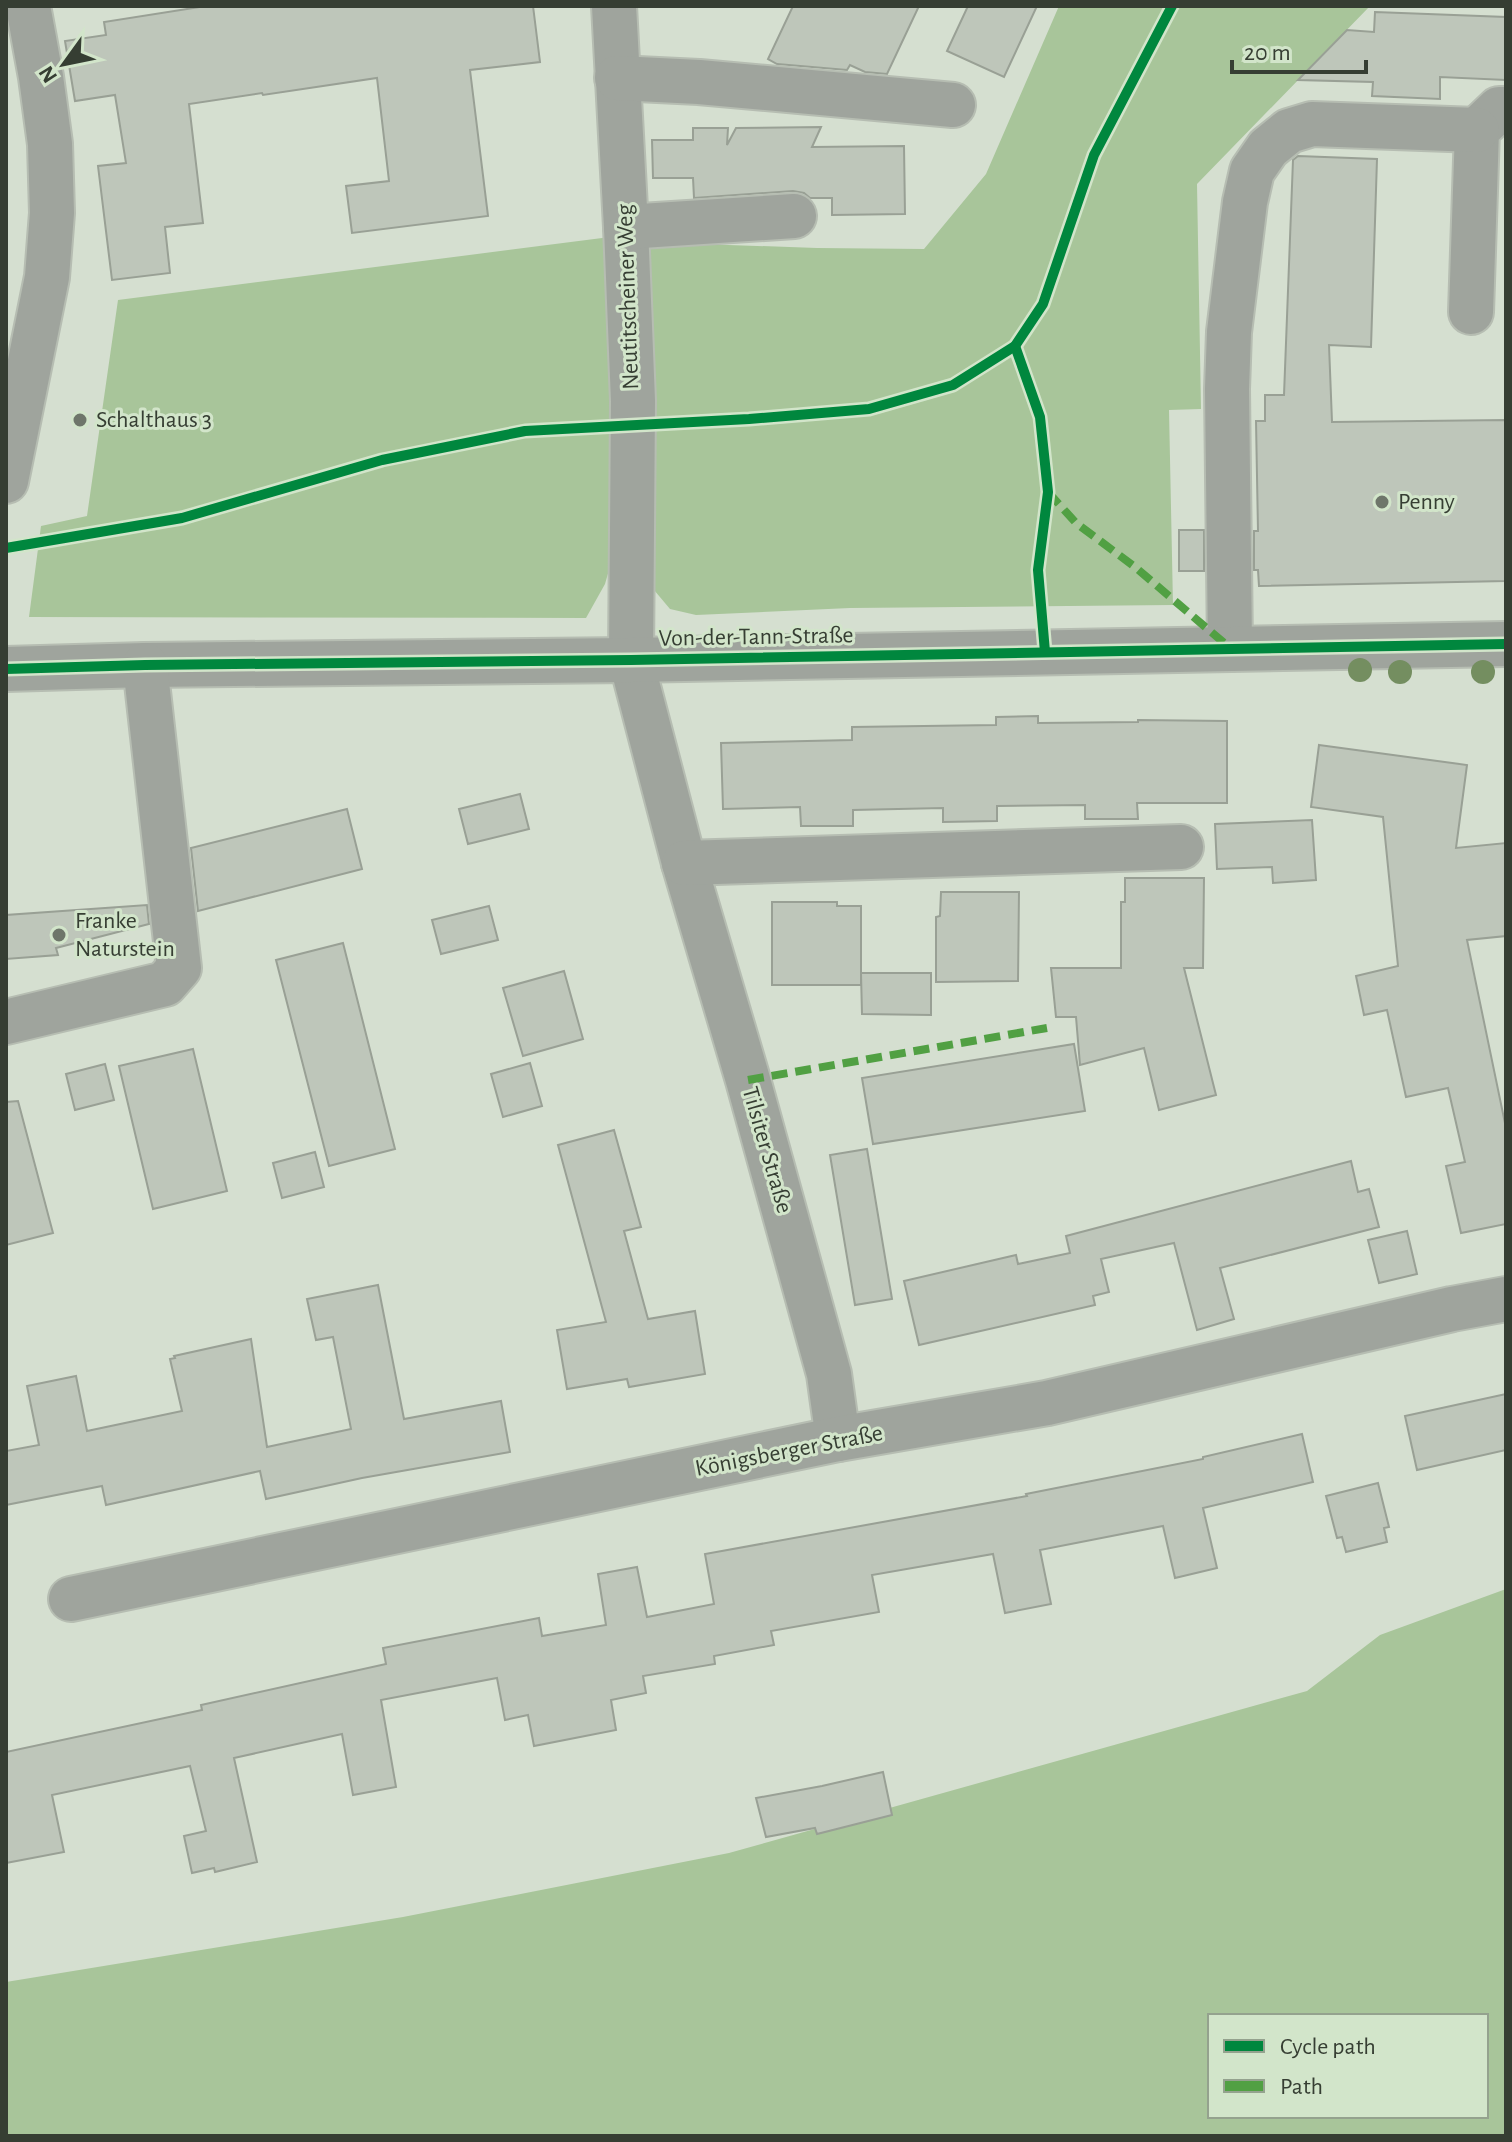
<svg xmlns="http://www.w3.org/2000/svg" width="1512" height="2142" font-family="'Alegreya Sans',sans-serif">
<rect width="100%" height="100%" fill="#d5dfd0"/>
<g fill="#a8c59a" fill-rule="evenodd">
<path d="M1059,6h311l-173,178 4,225 -32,1 4,195 -323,3 -154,7 -26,-6 -21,-25 -6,-342 174,6 107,1 62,-75z"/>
<path d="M610,237l13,284 -18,63 -19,34 -557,-1 12,-91 46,-10 31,-216z"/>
<path d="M1506,1589v547h-1500v-154l397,-65 326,-64 578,-162 73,-56zM1210,2016h276v100h-276z"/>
</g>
<g fill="#bec6ba" stroke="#99a095" stroke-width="2">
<path d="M206,6h327l7,56 -70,8 18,146 -136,17 -6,-47 43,-5 -12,-103 -114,17 -1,-2 -73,11 14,119 -38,4 5,46 -58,7 -14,-114 28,-3 -11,-68 -40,6 -10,-60 41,-6 -2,-13z"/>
<path d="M793,6h126l-32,68 -22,-2 -15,-7 -3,5 -70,-6 -9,-5z"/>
<path d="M968,6h69l-33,71 -57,-26z"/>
<path d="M1375,12l131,5v63l-66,-3v22l-68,-3 1,-14 -75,-2 49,-50 27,2z"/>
<path d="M821,127l-9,20 92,-1 1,68 -73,1v-17h-22l-6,-5 -11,-2 -99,7 -1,-20h-40l-1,-38h41v-12h35l-1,17 9,-17z"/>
<path d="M1298,156l79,3 -6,188 -42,-2 3,77 174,-2v161l-247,5 -1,-16h-4v-39h4l-2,-110h9v-26h19l9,-235z"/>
<rect x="1179" y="530" width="25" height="41"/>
<path d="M1038,716v7l100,-1v-2l89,1v82h-90l1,16h-53v-14l-88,1v15l-54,1v-14l-90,2v16h-52l-1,-19 -77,2 -2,-66 131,-3v-13l144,-2v-8z"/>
<path d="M1319,745l148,20 -11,83 50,-5v93l-39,4 39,188v96l-45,9 -15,-67 19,-4 -17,-74 -42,9 -19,-87 -23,5 -8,-39 42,-10 -15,-149 -72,-10z"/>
<path d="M520,794l9,35 -61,15 -9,-35z"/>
<path d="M347,809l15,60 -164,42 -7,-63z"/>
<path d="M1312,820l4,60 -43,3 -1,-16 -55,2 -2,-45z"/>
<path d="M1125,878h79l-1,90h-19l32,127 -57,15 -15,-62 -64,17 -4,-48h-20l-5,-49h70v-66h4z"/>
<path d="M941,892h78l-1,89 -82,1v-65l4,-1z"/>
<path d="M772,902h65v4h24v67h70v42l-69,-1 -1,-40v11h-89z"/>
<path d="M147,905l2,19 -93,24 2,7 -52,4v-44z"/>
<path d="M489,906l9,34 -57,14 -9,-34z"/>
<path d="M343,943l52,206 -66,17 -53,-206z"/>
<path d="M564,971l19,68 -60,17 -20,-68z"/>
<path d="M1074,1044l11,67 -212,33 -11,-66z"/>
<path d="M193,1049l34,142 -74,18 -34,-143z"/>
<path d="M530,1063l12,43 -39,11 -12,-43z"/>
<path d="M105,1064l9,36 -39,10 -9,-36z"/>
<path d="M18,1101l35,132 -47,12v-143z"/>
<path d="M614,1130l27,97 -17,4 24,88 47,-8 10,63 -76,13 -2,-8 -60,10 -10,-59 49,-8 -48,-177z"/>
<path d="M867,1149l25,150 -37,6 -25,-150z"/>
<path d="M315,1152l9,35 -42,11 -9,-35z"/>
<path d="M1351,1161l7,31 11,-3 10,38 -159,41 14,51 -37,11 -23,-87 -73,16 8,33 -16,4 2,9 -176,40 -15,-64 112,-26 2,9 52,-11 -4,-17z"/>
<path d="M1407,1231l10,43 -38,9 -11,-43z"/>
<path d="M378,1285l26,134 97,-18 9,51 -148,26 -96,21 -6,-28 -154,34 -4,-19 -96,19v-54l33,-6 -12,-59 49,-10 11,55 95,-20 -12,-52 5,-1 -1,-2 77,-17 16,108 84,-18 -18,-92 -17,3 -9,-41z"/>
<path d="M1506,1394v56l-89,20 -12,-54z"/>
<path d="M1302,1434l11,48 -110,26 14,60 -42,10 -12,-52 -123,24 11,54 -46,9 -12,-59 -121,21 7,37 -108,19 3,14 -60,11 1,8 -72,12 3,17 -35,7 5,30 -82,16 -6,-31 -23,5 -8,-42 -116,22 15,87 -43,8 -11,-61 -108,24 23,104 -42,10 -1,-4 -22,5 -8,-37 22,-5 -16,-65 -138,29 12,57 -58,11v-111l196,-42 -1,-5 185,-41 -3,-16 156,-30 3,18 64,-11 -8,-51 39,-7 10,50 67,-13 -9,-50 322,-58 -1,-2 177,-35v-2z"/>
<path d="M1378,1483l11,44 -5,1 3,14 -41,10 -4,-15 -5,1 -11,-42z"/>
<path d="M883,1772l9,43 -75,19 -2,-6 -49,9 -10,-39 66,-12z"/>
</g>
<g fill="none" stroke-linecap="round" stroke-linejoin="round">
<g stroke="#b6bdb2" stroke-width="48">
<g id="minor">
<path d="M614,6l12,221 7,174 -2,259 53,203 64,217 81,294 9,65"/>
<path d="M617,78l82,4 254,23"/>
<path d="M626,227l168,-11"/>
<path d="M1471,312l6,-182 22,-21h7"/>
<path d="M6,481l41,-204 5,-64 -2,-69 -9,-67 -13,-71"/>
<path d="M1230,649l-3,-260 2,-57 16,-130 7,-31 16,-23 21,-17 23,-7 165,6"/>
<path d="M6,669l139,-4 486,-5 875,-16"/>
<path d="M684,863l497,-16"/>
<path d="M6,1022l159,-38 14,-16 -34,-303"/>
<path d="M71,1599l767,-160 209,-36 405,-94 54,-10"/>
</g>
</g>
<use href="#minor" stroke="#9fa49d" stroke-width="44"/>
<g stroke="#51a043" stroke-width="8" stroke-dasharray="16 8" stroke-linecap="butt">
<path d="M1048,492l28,31 59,44 95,81"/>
<path d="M748,1080l299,-52"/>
</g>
<g stroke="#d2e5ca" stroke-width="15">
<g id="cycleway">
<path d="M1015,346l25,71 8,75 -10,78 7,82"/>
<path d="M6,548l176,-30 200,-58 143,-29 224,-12 120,-10 84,-24 62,-39 28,-42 51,-149 78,-149"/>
<path d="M6,669l139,-4 486,-5 875,-16"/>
</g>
</g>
<use href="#cycleway" stroke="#00873e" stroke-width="10"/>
</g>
<g fill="#748e60">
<circle cx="1360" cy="670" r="12"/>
<circle cx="1400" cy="672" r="12"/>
<circle cx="1483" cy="672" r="12"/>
</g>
<g fill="#6e766a" stroke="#d2e5ca" stroke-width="3">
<circle cx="80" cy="420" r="8"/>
<circle cx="1382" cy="502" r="8"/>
<circle cx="59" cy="935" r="8"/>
</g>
<g text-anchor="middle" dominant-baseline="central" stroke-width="6" stroke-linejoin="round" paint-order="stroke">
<g font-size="24" fill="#363e33" stroke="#d2e5ca">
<text transform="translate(628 297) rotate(-92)">Neutitscheiner Weg</text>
<text transform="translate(756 637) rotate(-1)">Von-der-Tann-Straße</text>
<text transform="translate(767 1150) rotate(74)">Tilsiter Straße</text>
<text transform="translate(789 1451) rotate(-11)">Königsberger Straße</text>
</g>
<g font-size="24" fill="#363e33" stroke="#d2e5ca" text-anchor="start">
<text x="96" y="420">Schalthaus 3</text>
<text x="1398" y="502">Penny</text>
<text x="75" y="921">Franke<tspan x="75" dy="28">Naturstein</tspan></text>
</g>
</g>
<rect width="1512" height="2142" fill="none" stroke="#363e33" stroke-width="16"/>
<rect x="1208" y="2014" width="280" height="104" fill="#d2e5ca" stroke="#94a28e" stroke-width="2"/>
<rect x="1224" y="2040" width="40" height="12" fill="#00873e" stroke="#94a28e" stroke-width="2"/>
<text x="1280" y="2054" font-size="24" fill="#363e33">Cycle path</text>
<rect x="1224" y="2080" width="40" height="12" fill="#51a043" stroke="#94a28e" stroke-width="2"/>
<text x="1280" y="2094" font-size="24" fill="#363e33">Path</text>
<g transform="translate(64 64) rotate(237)" stroke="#d2e5ca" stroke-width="6" paint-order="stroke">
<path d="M0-6L14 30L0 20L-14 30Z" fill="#363e33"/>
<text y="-12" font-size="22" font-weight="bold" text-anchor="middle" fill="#363e33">N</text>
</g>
<path d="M1232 60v12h134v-12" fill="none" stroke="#363e33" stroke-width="4"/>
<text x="1244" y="60" font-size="24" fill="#363e33" stroke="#d2e5ca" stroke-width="6" paint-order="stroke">20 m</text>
</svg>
